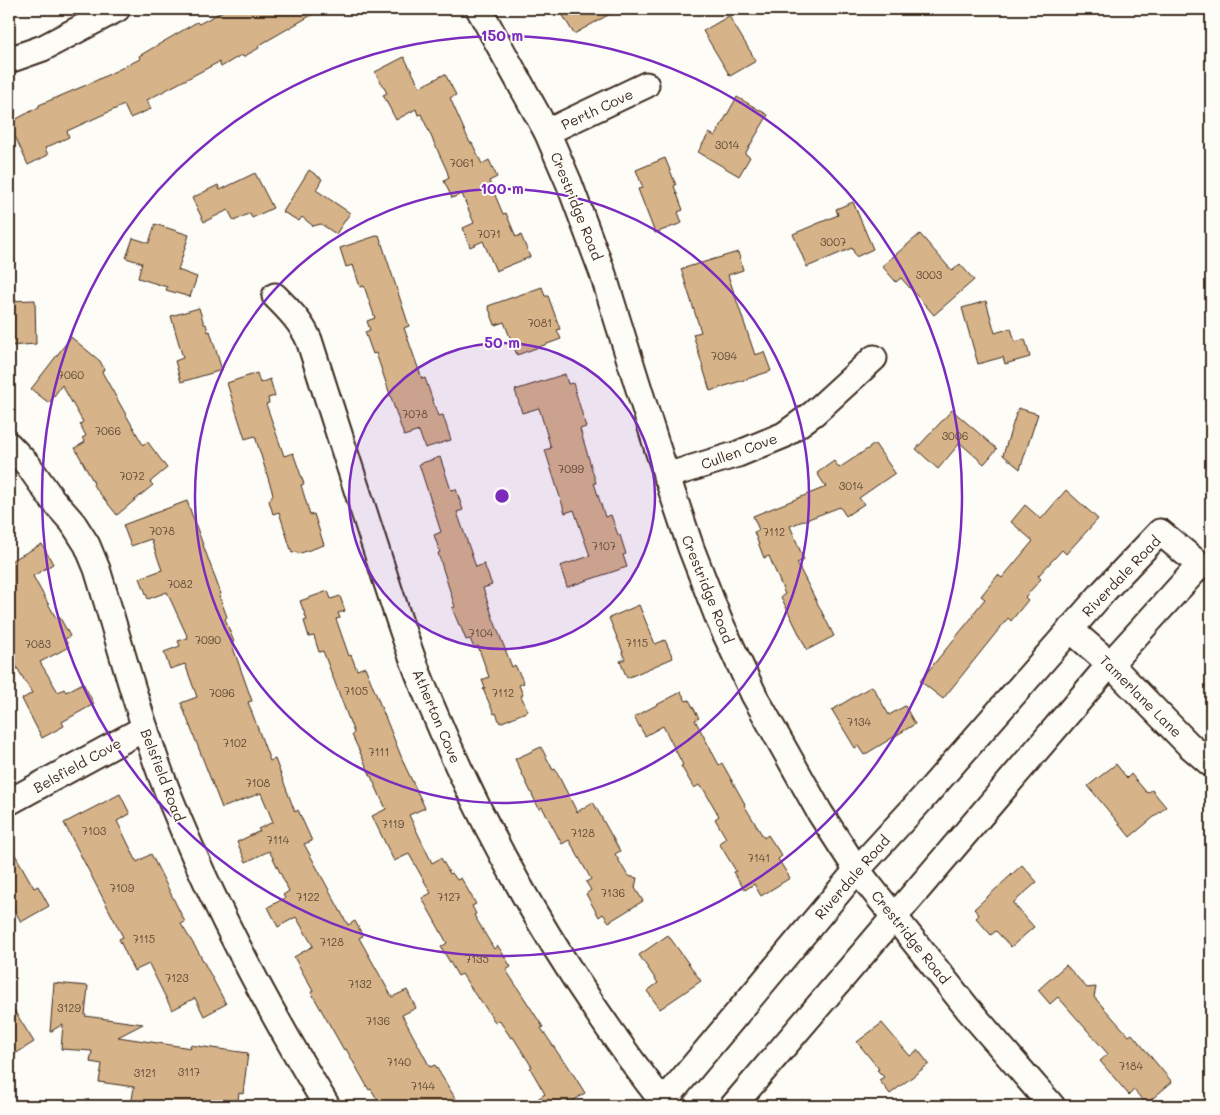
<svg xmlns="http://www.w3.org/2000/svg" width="1220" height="1115" font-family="Mali,sans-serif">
<rect width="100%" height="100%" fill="#fdfcf7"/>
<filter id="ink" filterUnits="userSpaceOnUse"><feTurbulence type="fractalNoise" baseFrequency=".02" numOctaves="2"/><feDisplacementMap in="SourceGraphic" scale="10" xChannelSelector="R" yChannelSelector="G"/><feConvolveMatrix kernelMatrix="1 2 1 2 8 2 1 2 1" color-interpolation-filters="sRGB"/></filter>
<g filter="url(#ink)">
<g fill="#d6b388" stroke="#3b2a1e">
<path d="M227,9h95l-64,37 1,2 -16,9 -2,-2 -20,12 -2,-5 -72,38 4,9 -21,9 -6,-13 -57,26 2,6 -24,11 3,7 -20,10 -19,-42 30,-16v-2l52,-22 49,-24 -1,-3 58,-34 2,2z"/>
<path d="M559,9h60l-45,25z"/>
<path d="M729,16l27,45 -26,15 -27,-45z"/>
<path d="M404,57l16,30 25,-13 11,21 -6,3 20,45h2l10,21 7,-4 8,17 -8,4 14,33 3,-1 10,24 5,-2 9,22 -34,14 -13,-30 -13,6 -7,-19 11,-5 -12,-29 -10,4 -8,-17 5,-3 -2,-7 -26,-57 -3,1 -2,-6 -20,11 -13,-25 4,-2 -12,-21z"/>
<path d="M737,97l31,18 -23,39 5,3 -11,19 -41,-24 11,-19 6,3z"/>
<path d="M665,158l11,27 -2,1 9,24 -5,2 4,11 -27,10 -17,-44 5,-1 -7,-18z"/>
<path d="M309,170l13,9 -6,11 34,23 -14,21 -15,-10 -8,2 -11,-9 -3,4 -16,-9z"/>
<path d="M255,173l18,35 -21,10 -2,-5 -16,8 -6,-11 -24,12 -12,-24 26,-13 2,5z"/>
<path d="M853,202l20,47 -17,8 -4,-9 -45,19 -14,-33 45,-19 -2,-6z"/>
<path d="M155,224l34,11 -11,35 19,7 -7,20 -24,-7 1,-3 -29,-9 4,-15 -16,-5 7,-20 16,5z"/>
<path d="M920,234l32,37 8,-7 14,16 -40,35 -33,-37 -5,4 -14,-16z"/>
<path d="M379,235l30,91 -5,2 18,51 3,-1 13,38 5,-1 8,25 -26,8 -6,-17 -15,5 -28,-83 -3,1 -8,-22 5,-2 -3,-9 8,-3 -11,-32 -4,1 -7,-22 -7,2 -6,-19z"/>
<path d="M738,252l5,18 -15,5 27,80 9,-3 7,19 -61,20 -17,-57 8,-2 -20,-63z"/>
<path d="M542,287l3,9h3l12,33 -3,1 4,9 -44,16 -13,-33 -9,3 -7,-19z"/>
<path d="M35,300l1,44 -27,2v-45z"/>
<path d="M986,301l9,32 16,-5 4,14 10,-3 5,18 -25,7 -2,-7 -25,7 -16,-56z"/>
<path d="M199,308l5,16h2l2,8 2,-1 12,39 -41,12 -6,-21 8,-3 -12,-42z"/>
<path d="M71,337l29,24 4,8 -2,3 41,73 4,-4 20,27 -17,14 3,3 -36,30 -24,-30 1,-2 -19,-35 10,-6 -3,-4 4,-2 -6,-12 3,-2 -21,-37 -13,18 -18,-14z"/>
<path d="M257,373l3,10 10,-4 5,17 -7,2 1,5 -3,1 18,52 9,-3 11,31 -3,1 9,30 4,-1 10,31 -26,9 -1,-2 -5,1 -13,-41 -6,2 -4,-13 4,-7 -18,-58 -10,3 -18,-56z"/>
<path d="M565,374l3,10 5,-1 13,44 -6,2 16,54h-2l11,34 6,-2 7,20h2l6,19 -3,1 4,12 -60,20 -7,-21 30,-10 -16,-46 -9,3 -20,-63 6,-2 -12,-40 -17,5 -7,-23z"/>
<path d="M1018,408l20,6 -18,55 -17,-14z"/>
<path d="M952,410l45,39 -13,15 -24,-21 -22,26 -22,-20z"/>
<path d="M875,444l20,29 -36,25 5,6 -18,12 -6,-9 -50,19 14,34 -7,3 37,73 -27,14 -26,-53 4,-3 -16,-38 -5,2 -10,-26 5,-2 -6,-14 73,-29 -9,-14 17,-12 5,7z"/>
<path d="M440,457l11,33 5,-1 7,21 -6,2 19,55 8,-3 8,21 -9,3 10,30 19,49 3,-2 9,18 -5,2 4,10 -2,1 7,15 -28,12 -4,-10 -2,1 -11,-25 2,-1 -3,-8 7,-3 -11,-31 -4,2 -4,-9 -4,1 -6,-15h-1l-7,-17 3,-1 -17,-54 2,-1 -6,-17 7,-3 -22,-68z"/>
<path d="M1066,490l32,29 -32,35 -4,-4 -24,26 3,3 -16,18 3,3 -17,21 -3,-3 -65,81 -23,-18 53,-65 -1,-1 13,-16 -4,-3 17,-21 4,3 31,-37 -22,-19 14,-17 16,14z"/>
<path d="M187,501l34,93 -2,1 8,22 -2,2 9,23h-3l21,59 -4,1 22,59 5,-2 20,53 3,-2 14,31 -8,3 44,81 7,-4 8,15 -4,2 33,59 15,-7 9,18 -14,7 28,52 5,-2 25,41h-79l-10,-17 -2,1 -23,-41 -2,1 -33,-58 2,-1 -19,-34 19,-11 -17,-29 -18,10 -10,-20 17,-9 -2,-3 6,-4 -16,-33 -4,-7 -23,11 -9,-20 23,-11 -2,-2 15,-7 -12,-29 -39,15 -41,-105 16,-6 -12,-33 -15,5 -6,-17 16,-6 -2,-5 10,-3 -21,-46 -19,7 -8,-21 22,-8 -11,-31 -20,7 -8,-21z"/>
<path d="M42,544l11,20 -20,12 23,42 3,-2 11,20 -5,3 4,8 -29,15 18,30 6,-3 2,3 17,-9 11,21 -32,18 2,4 -22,12 -20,-39 10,-6 -16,-27 -2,-5 2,-1 -7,-13v-85z"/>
<path d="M328,591l3,8 9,-3 5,15 -7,2 2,5 -4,1 13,37 2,-1 6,15 8,-3 40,99 20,42 -16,7 23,48 9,-5 9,16 2,-1 5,7 4,-2 15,26 -4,2 4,8 -2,1 20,34 4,-3 13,21 -5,3 37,57 -2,1 23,34 1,-1 20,32 -20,13h-38l18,-12 -15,-26 2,-1 -19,-30 -2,1 -12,-18 -4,2 -16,-24 -1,1 -16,-25 -4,2 -17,-29 6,-4 -25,-45 9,-5 -22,-39 -15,7 -22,-45 14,-7 -34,-74 2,-2 -31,-82 -4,1 -5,-16 -5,1 -5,-16 3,-1 -7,-19z"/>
<path d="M639,605l16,39 10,-4 8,18 -46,20 -7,-17 5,-2 -3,-7h1l-14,-34z"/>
<path d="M872,686l17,29 16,-9 10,18 -51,31 -6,-9 -3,2 -23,-38z"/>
<path d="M681,692l5,9 3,-1 10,18 -4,2 24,45 3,-2 23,41 -1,1 20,33 4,-3 14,21 -4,3 12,19 -29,18 -7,-12 -9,6 -12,-18 3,-1 -17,-28 7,-5 -11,-19 4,-3 -16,-28h-2l-2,-3 -5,3 -13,-22 2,-1 -20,-39 -18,10 -11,-19z"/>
<path d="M541,747l12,23 2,-1 22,43 16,-10 27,49 -5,3 13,22 9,2 -2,10 8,13 -34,21 -6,-8 -4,3 -13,-23 5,-4 -5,-8 5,-3 -22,-39 -7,4 -20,-37 -3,2 -24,-50z"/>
<path d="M1116,764l11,14 4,-4 16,19 5,-3 14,17 -36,30 -42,-51z"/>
<path d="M120,794l10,20 -13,7 20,41 14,-8 34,68 -4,2 18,29 27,51 -22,12 -9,-18 -23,12 -23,-46 -15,7 -15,-32 4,-2 -59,-114z"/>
<path d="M9,844l25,44 4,-2 11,20 -28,16 -12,-22z"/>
<path d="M1022,865l15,17 -24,21 21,24 -23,20 -15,-16 -5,4 -15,-17 3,-3 -5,-6z"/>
<path d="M668,935l33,46 -41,28 -13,-18 11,-8 -19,-28z"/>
<path d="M1066,965l21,23 9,-1 -2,10 35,39 3,-2 40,48 -26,22 -12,-14 -5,5 -29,-34 8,-7 -50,-57 -8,7 -12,-14z"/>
<path d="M54,983l34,3 -3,30 58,8 -25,13 73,11 -1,-3 58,8 -5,41 -4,-1 -2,13h-106l3,-19 -35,-5 3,-18 -12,-2 2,-11 -31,-2 2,-25 -13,8z"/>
<path d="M9,1002l25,40 -19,12 -6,-10z"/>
<path d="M882,1023l28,33 8,-6 11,14 -39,30 -11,-14 5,-3 -7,-7 2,-1 -22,-27z"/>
</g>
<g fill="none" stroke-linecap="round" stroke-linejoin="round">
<g stroke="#3b2a1e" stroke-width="29">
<g id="minor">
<path d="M479,9l68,123 22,51 34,91 54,173 34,101 28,72 35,75 66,118 37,57 111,139 84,97"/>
<path d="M9,60l34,-12 74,-39"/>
<path d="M547,132l99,-47"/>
<path d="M275,296c14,14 26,26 34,44 21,67 43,133 64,200 18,55 35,112 58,165 61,146 138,277 235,401"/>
<path d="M9,445l19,20 24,34 21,24 14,22 10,24c21,68 39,138 64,206 44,116 102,225 166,331"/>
<path d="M666,476l72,-22 46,-19 30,-22 60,-55"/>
<path d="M1070,629l40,35 79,81 22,19"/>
<path d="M9,802l136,-74"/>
<path d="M660,1106l197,-236 66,-72 181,-207 56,-59 40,33 -90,99 -377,442"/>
</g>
</g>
<use href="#minor" stroke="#fdfcf7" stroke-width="25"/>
</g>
</g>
<circle cx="502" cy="496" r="153" fill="#7b2cbf" fill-opacity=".12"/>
<g fill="none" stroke="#7b2cbf" stroke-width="2.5">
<circle cx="502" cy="496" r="153"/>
<circle cx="502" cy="496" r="307"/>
<circle cx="502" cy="496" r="460"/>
</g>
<g text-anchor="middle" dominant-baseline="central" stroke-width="4" stroke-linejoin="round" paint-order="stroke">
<g font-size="11" fill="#624c38">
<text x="727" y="144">3014</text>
<text x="462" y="162">7061</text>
<text x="489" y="233">7071</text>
<text x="833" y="241">3007</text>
<text x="929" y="274">3003</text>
<text x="540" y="322">7081</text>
<text x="724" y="355">7094</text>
<text x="71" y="374">7060</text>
<text x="415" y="413">7078</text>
<text x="108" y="430">7066</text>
<text x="955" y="435">3006</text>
<text x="571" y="468">7099</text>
<text x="132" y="475">7072</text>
<text x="851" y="485">3014</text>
<text x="162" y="530">7078</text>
<text x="774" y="531">7112</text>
<text x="604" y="545">7107</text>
<text x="180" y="583">7082</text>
<text x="481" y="632">7104</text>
<text x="208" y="639">7090</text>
<text x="637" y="642">7115</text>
<text x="38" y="643">7083</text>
<text x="356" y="690">7105</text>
<text x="222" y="692">7096</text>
<text x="503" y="692">7112</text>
<text x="859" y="721">7134</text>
<text x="235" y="742">7102</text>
<text x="379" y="751">7111</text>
<text x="258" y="782">7108</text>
<text x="393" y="823">7119</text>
<text x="94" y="830">7103</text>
<text x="583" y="832">7128</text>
<text x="278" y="839">7114</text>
<text x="759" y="857">7141</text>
<text x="122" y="887">7109</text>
<text x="613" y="892">7136</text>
<text x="308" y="896">7122</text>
<text x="449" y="896">7127</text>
<text x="144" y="938">7115</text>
<text x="332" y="941">7128</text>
<text x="477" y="958">7135</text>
<text x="177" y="977">7123</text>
<text x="360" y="983">7132</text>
<text x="69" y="1007">3129</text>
<text x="378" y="1020">7136</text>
<text x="399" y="1061">7140</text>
<text x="1131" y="1065">7184</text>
<text x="189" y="1071">3117</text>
<text x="145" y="1072">3121</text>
<text x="423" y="1085">7144</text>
</g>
<g font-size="14" fill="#3b2a1e" stroke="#fdfcf7">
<text transform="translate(597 109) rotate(-25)">Perth Cove</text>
<text transform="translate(577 206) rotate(68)">Crestridge Road</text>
<text transform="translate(739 451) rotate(-20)">Cullen Cove</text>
<text transform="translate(1121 576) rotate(-46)">Riverdale Road</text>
<text transform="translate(708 589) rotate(68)">Crestridge Road</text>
<text transform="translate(1141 696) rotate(45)">Tamerlane Lane</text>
<text transform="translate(437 716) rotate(67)">Atherton Cove</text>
<text transform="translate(77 765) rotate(-29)">Belsfield Cove</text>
<text transform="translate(163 775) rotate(69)">Belsfield Road</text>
<text transform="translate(852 877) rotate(-49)">Riverdale Road</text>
<text transform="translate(911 937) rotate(51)">Crestridge Road</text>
</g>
</g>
<circle cx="502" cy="496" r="8" fill="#7b2cbf" stroke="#fdfcf7" stroke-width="2.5"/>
<g font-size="15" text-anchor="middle" font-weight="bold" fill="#7b2cbf" stroke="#fdfcf7" stroke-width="4" stroke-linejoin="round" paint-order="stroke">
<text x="502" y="41">150 m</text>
<text x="502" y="194">100 m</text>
<text x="502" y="348">50 m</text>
</g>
<rect width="1220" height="1115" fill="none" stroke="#fdfcf7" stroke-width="30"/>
<rect x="15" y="15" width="1190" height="1085" fill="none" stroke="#3b2a1e" stroke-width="2" filter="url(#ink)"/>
</svg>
